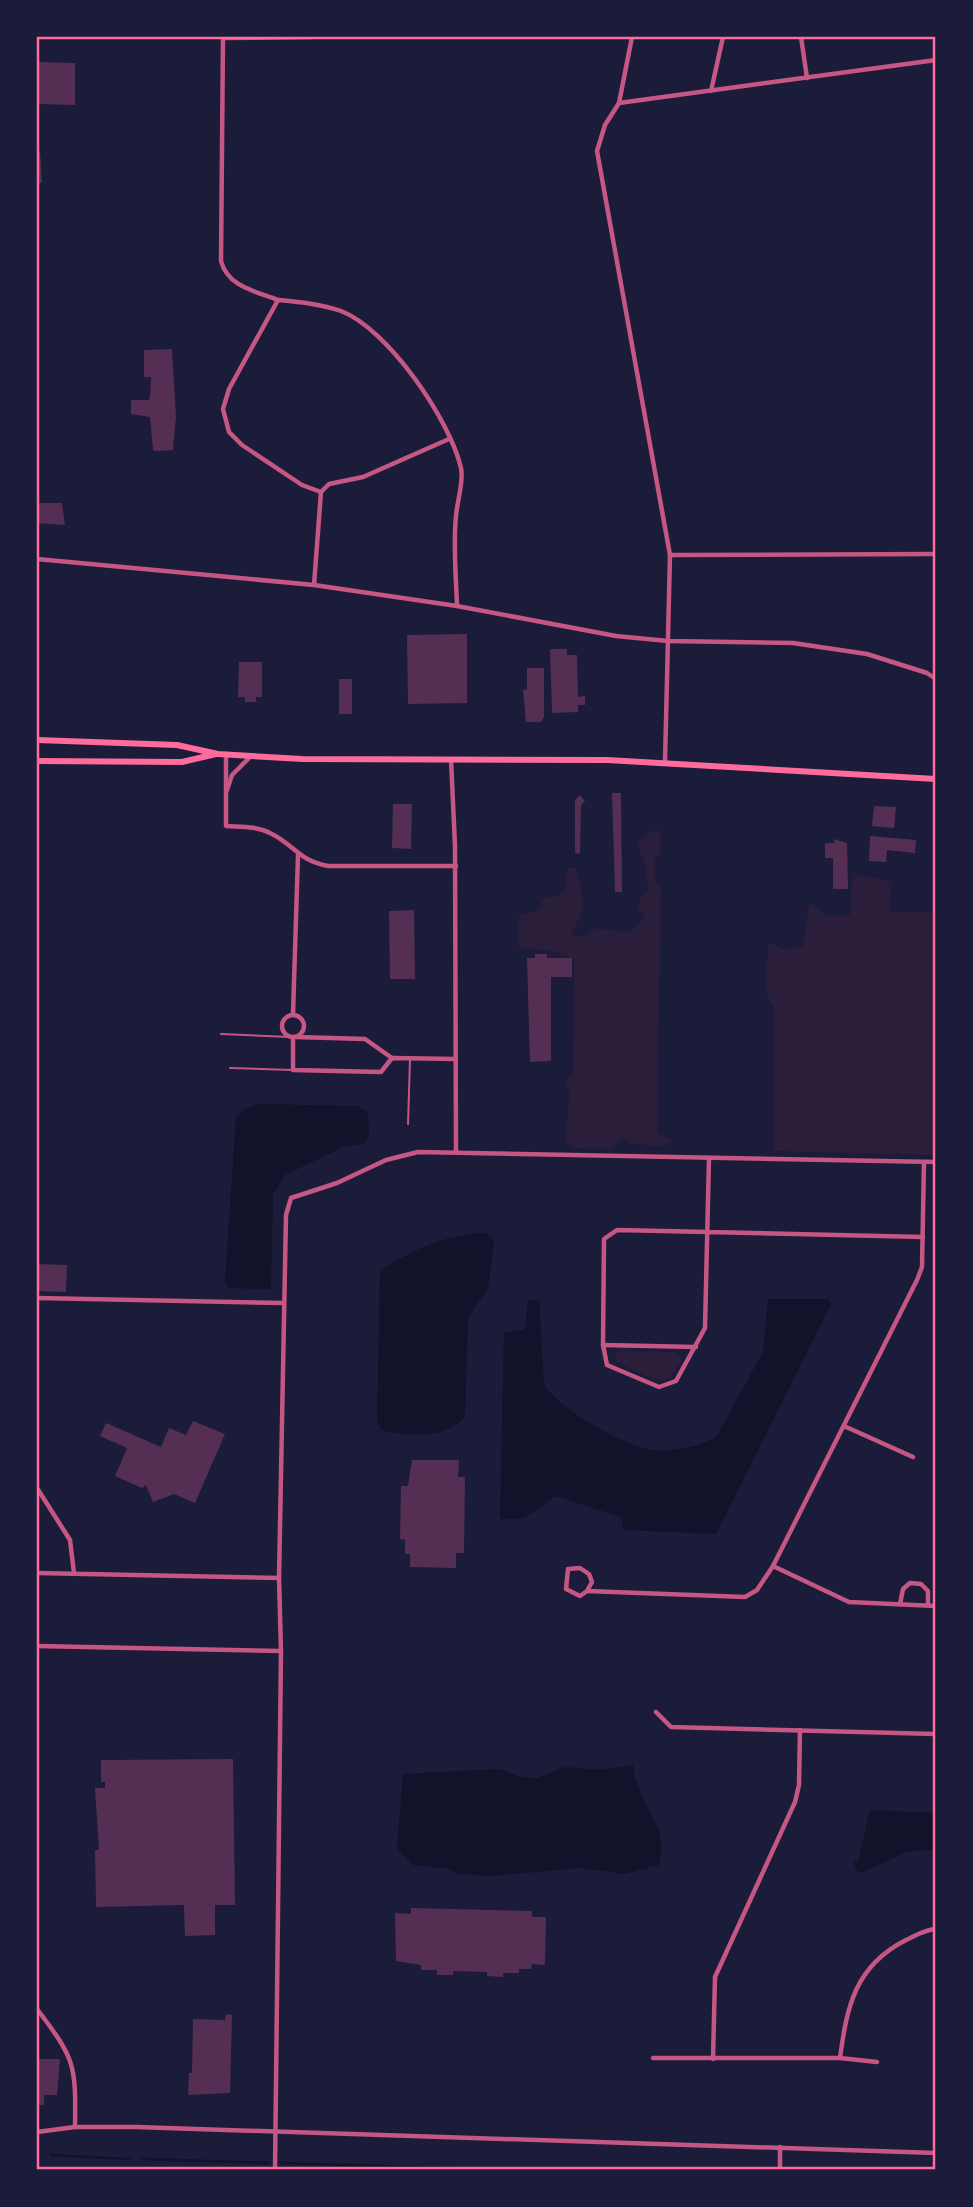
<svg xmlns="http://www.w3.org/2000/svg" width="973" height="2207" font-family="Mulish,sans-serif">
<rect width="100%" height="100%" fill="#1b1b3a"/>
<g fill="#2a1e3b">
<path d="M656,829l5,4 -1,21 -5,4v21l6,9 -4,240 3,7 13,5 -7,6 -35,-2 -8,-6 -5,2 -5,9 -40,-1 -8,-6 5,-49 -4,-11 7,-11 1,-111 -21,-9 -34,-3v-33l18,-4 7,-13 12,-1 9,-7 3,-22h8c2,15 10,31 6,46 -3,8 -9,11 -10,20l6,3 21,-9 21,4 13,-2 12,-14 -7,-6 2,-13 8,-6 -3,-26 -9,-23z"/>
<path d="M852,873l40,9 -3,30h47v238l-5,5 -157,-4v-145c-2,-4 -6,-7 -7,-10 -1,-5 0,-50 2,-54l13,7 21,-1 6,-46 15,13 26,1z"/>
<path d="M619,1351l57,1 6,8 -12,18 -11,4 -42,-20 -2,-7z"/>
</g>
<g fill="#12122b">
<path d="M258,1104l100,2 10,7 1,23 -4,7 -22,4 -58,28 -12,19 -2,90 -1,5 -42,-1 -3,-8 11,-162 10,-10z"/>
<path d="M486,1233l8,8 -6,47 -20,30 -3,99c-21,22 -56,20 -84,13l-4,-11 3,-148c33,-22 66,-37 106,-38z"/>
<path d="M768,1299h61l2,5 -115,230 -92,-4 -3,-13 -65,-21 -32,22 -24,1 4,-187 21,-2 3,-29 11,-1 5,84c13,24 83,64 110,66 20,2 47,-3 63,-14l46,-84z"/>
<path d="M633,1765c2,37 38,60 26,100l-34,9 -45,-6 -88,8 -33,-2 -10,-5 -36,-4 -16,-16 6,-75 96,-5 21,8 17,1 28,-11 36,3z"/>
<path d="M870,1810l66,3v36l-30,3 -44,21 -6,-3 -2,-8 4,-1z"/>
</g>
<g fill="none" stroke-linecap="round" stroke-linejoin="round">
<g stroke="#12122b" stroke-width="2.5">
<path d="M51,2155l78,4"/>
<path d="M143,2159l125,4"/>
<path d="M282,2163l226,7"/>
</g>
</g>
<g fill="#542f53">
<path d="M37,62l38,1v42l-38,-1z"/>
<path d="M37,151h3l2,32h-5z"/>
<path d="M172,349l4,67 -3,34 -17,1 -3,-1 -3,-33 -19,-3v-14h18l1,-3 1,-20h-7v-27z"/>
<path d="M37,503h25l3,22 -28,-2z"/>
<path d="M467,634v69l-59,1 -1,-69z"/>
<path d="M550,649h17v6h10l1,42 7,-1v9h-7v7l-26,1z"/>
<path d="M239,662h23v35h-6v5h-11v-5h-7z"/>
<path d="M527,668h17v49l-3,5h-15l-3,-33 4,1z"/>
<rect x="339" y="679" width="13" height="35"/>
<path d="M612,793h9l1,99h-7z"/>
<path d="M580,795l5,6 -4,4 -1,49 -5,-1v-53z"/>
<path d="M393,804h19l-1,45 -19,-1z"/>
<path d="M874,806l22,1 -2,21 -22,-2z"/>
<path d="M870,836l46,4 -1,13 -28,-3 -1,12 -17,-1z"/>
<path d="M834,839l13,4 1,46h-15v-31h-8v-15h9z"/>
<path d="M414,910l1,69h-25l-1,-68z"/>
<path d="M535,954h12v4h25v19h-21v84l-21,1 -3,-104h8z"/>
<path d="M37,1264l30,1 -1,27 -29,-1z"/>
<path d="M193,1421l32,13 -30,69 -21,-9 -21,8 -7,-17 -4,3 -27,-12 12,-28 -27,-12 6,-13 55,24 8,-19 17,7z"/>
<path d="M412,1460h47l-1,17h7l-1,76h-8v15l-46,-1v-13h-5v-14l-5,-1 1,-53h7z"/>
<path d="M233,1759l2,146h-20v30l-30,1 -1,-31 -88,2 -1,-57h4l-4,-62h10v-6h-4v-22z"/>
<path d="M411,1908l121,3v6h14l-1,48 -13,-1 -1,5h-12v4h-16v4l-16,-1v-4l-34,-1v4h-16v-5h-16v-5l-25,-4 -1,-48 16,1z"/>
<path d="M226,2014l6,1 -2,78 -42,2 1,-22h3l1,-54 32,1z"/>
<path d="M37,2059h23l-3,36h-13v10h-7z"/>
</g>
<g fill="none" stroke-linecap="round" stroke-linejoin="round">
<g stroke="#c65784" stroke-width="2">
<path d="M221,1034l69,3"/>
<path d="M230,1068l62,2"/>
<path d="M408,1124l2,-65"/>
</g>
<g stroke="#c65784" stroke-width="4.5">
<path d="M223,37l-2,224c7,26 34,30 57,39"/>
<path d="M632,37l-13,66 -14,22 -8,26 73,404 -5,207"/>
<path d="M801,37l6,41"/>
<path d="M223,38l88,-1"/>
<path d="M711,91l12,-54"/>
<path d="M619,103l317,-43"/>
<path d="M449,439l-86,38 -34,7 -8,8 -19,-7 -60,-40 -13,-13 -6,-23 6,-20 49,-89c21,2 43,4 63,11 47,18 109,109 120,157 3,14 -4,33 -5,48 -3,29 0,60 1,90"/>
<path d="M670,555l266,-1"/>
<path d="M37,559l277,26 143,21 159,30 52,5 125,2 74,11 60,19 9,6"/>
<path d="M314,585l7,-93"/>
<path d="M226,754v72c15,1 31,0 44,7 25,12 27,27 58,33h128"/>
<path d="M451,759l4,87 1,305"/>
<path d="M227,790l5,-15 19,-19"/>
<path d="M293,1014l5,-159"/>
<circle cx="293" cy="1026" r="11"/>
<path d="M293,1037v33l88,2 11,-14 64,1"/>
<path d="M296,1037l69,2 27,19"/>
<path d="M709,1158l-4,170 -29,53 -17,6 -52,-22 -4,-20 1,-106 13,-9 306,7"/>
<path d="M37,1298l247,5"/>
<path d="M603,1345l93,2"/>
<path d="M844,1426l69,31"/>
<path d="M37,1488l33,52 4,33"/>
<path d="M773,1566l76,36 87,4"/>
<path d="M37,1573l242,5"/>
<path d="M587,1591l5,-9 -3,-8 -9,-6 -12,1 -2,20 14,7 7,-5 158,6 12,-7 16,-24 144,-286 5,-13 2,-105"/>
<path d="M900,1604l3,-15 7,-6 11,1 7,7v14"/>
<path d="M37,1646l244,5"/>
<path d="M656,1712l15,15 265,7"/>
<path d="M37,2009c38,50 39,55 38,118"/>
<path d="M653,2058h187l37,4"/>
<path d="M840,2058c7,-52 15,-92 66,-118 9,-4 20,-11 30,-11"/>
<path d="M713,2059l2,-82 80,-175 4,-17 1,-55"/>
<path d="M37,2132l38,-5h61l800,26"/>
<path d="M275,2170l6,-519 -2,-73 7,-363 5,-17 46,-15 49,-23 32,-8 518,10"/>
<path d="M780,2170v-23"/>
</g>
<g stroke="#ff6b9d" stroke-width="6">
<path d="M37,740l140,5 41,9 84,5 305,1 329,19"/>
<path d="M37,761l145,1 34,-8"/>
</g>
</g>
<rect width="973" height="2207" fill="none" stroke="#1b1b3a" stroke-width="77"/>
<rect x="38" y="38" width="896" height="2130" fill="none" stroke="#ff6b9d" stroke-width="2.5"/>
</svg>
